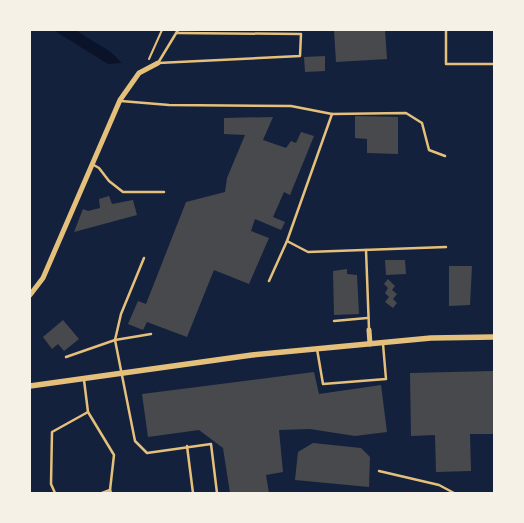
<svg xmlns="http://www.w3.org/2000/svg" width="524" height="523" font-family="'Public Sans',sans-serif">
<rect width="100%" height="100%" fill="#14213d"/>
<path fill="#0b132b" d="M53,30h22l36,22 11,11 -14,1z"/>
<g fill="#48494c">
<path d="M334,30h51l2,29 -51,3z"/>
<path d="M325,56v15l-20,1 -1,-15z"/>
<path d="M355,116l43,1v37l-31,-1v-14l-12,-1z"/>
<path d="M273,117l-10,23 23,8 5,-7 5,2 5,-11 13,4 -24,59 -6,-3 -11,25 12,5 -4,8 -26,-11 -4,12 18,7 -20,46 -35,-14 -27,67 -40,-15 -4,8 -15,-6 10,-23 8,3 40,-102 39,-10 2,-14 18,-43 -21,-1v-16z"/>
<path d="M109,196l3,8 21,-4 4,15 -63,17 9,-23 5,2 12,-3 -1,-9z"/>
<path d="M385,260h20l1,14 -20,1z"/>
<path d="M449,266h23l-2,39 -21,1z"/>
<path d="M347,269v5l10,1 2,39 -25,1 -1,-44z"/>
<path d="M388,279l7,7 -3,4 5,4 -4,5 4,4 -4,5 -8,-6 4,-5 -4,-4 3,-5 -4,-4z"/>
<path d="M63,320l16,19 -15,12 -6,-7 -6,5 -9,-12z"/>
<path d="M493,371l1,63h-24l1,37 -35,1 -1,-37 -24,1 -1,-63z"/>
<path d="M314,372l5,22 62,-9 6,47 -32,4 -45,-7 -31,1 4,42 -17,3 3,18h-39l-7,-45 -24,-18 -51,7 -6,-43z"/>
<path d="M313,443l48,5 9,9 -1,30 -74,-7 3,-28z"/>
</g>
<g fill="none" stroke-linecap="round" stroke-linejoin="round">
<path stroke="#e5c07b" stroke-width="2" d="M149,59l13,-29"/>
<g stroke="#e5c07b" stroke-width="2.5">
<path d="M446,30v34h48"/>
<path d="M158,63l142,-7 1,-22 -124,-1"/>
<path d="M158,63l20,-33"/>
<path d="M121,101l48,4 122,1 41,8 74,-1 16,10 7,27 16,6"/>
<path d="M92,164l7,4 10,13 14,11h41"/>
<path d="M287,241l21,11 138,-5"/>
<path d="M366,250l3,79"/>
<path d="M144,258l-23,56 -6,26 20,101 12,12 64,-9 6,49"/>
<path d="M269,281l18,-40 45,-127"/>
<path d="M334,321l33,-3"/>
<path d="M317,349l6,35 63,-5 -3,-35"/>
<path d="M66,357l49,-17 36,-6"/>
<path d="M84,380l4,32 26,43 -4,35 1,3"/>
<path d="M187,446l6,47"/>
<path d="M379,471l60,14 15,8"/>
<path d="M55,493l-4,-9 1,-52 36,-20"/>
<path d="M102,493l8,-3"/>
</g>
<g stroke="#e5c07b" stroke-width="5">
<path d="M30,295l13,-17 77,-178 19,-27 19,-10"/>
<path d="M369,330l1,14"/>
</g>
<path stroke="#e5c07b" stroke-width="5.5" d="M30,386l222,-31 179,-17 63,-1"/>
</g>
<rect width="524" height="523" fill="none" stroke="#f6f1e7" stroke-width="62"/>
</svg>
